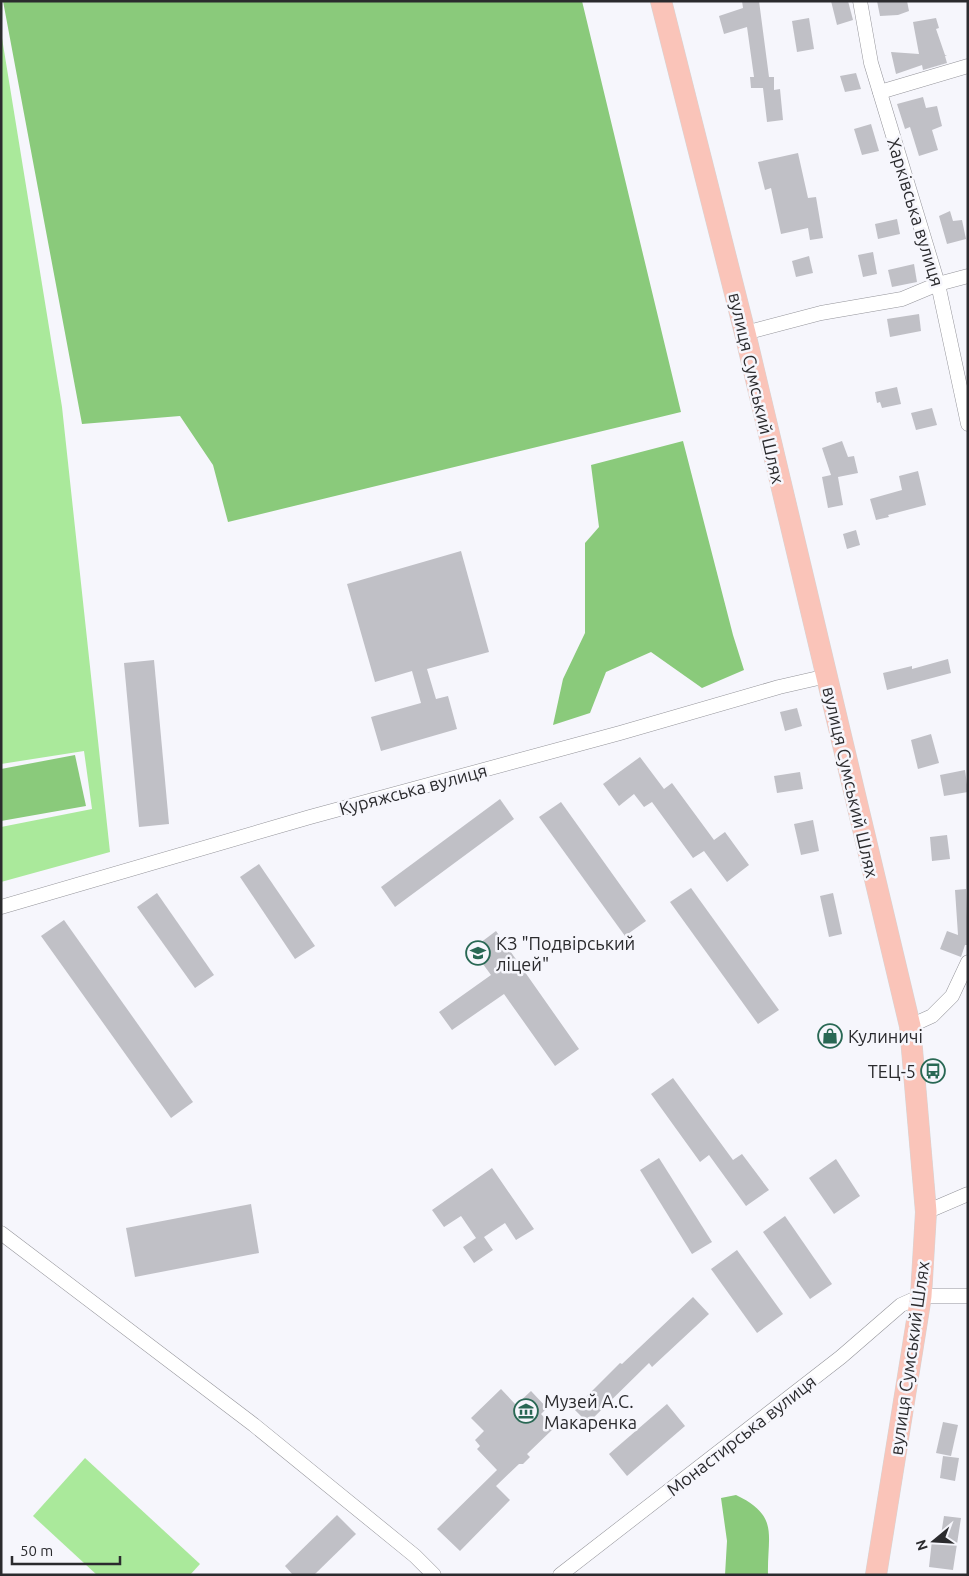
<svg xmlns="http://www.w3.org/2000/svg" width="969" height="1576" font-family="Ubuntu,sans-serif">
<rect width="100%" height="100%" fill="#f6f6fc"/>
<g fill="#aae99b">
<path d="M1,32l61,375 48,445 -109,30v-55l91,-18 -8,-58 -83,13z"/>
<path d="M85,1458l115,106 -10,11h-93l-64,-59z"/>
</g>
<g fill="#8aca7b">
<path d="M3,1h579l99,411 -453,110 -15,-57 -33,-49 -98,8z"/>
<path d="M683,441l50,194 11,35 -42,18 -51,-36 -45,20 -16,41 -37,12 10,-46 22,-46v-90l14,-16 -8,-62z"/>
<path d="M75,755l11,51 -85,15v-52z"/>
<path d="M736,1495c44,21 31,40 32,80h-43l2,-34 -6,-43z"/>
</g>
<g fill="#c0c0c6">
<path d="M742,1h17l10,76h5v13l6,-1 3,31 -16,2 -4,-34h-12l-1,-11h4l-7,-50 -23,7 -5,-18 24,-8z"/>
<path d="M831,1h17l5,19 -16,5z"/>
<path d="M877,1h30l2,10 -11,4 -18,1z"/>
<path d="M809,18l5,31 -17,3 -5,-31z"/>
<path d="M936,18l3,10 -3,1 9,26 2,1h-2l2,7 -24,7 -1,-5 -26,9 -5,-22 28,2 -6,-32z"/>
<path d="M856,73l5,16 -16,3 -5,-16z"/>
<path d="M923,97l3,11 11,-2 5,20 -10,4 6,20 -19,6 -9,-29 -5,2 -8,-25z"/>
<path d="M871,124l8,27 -17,4 -8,-26z"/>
<path d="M798,153l10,45 8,-1 7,41 -13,2 -2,-12 -27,6 -10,-46 -6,2 -7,-28z"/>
<path d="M950,211l3,10 9,-1 4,19 -19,5 -8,-28z"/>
<path d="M897,219l3,15 -22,5 -3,-15z"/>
<path d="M873,252l4,22 -14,3 -5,-22z"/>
<path d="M809,256l4,17 -17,4 -4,-16z"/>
<path d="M914,264l3,18 -25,5 -4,-17z"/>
<path d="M919,314l2,17 -31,6 -3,-18z"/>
<path d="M897,387l4,17 -19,4 -2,-6 -3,1 -2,-11z"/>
<path d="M932,408l5,17 -21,5 -5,-17z"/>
<path d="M842,441l6,16 6,-1 4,17 -20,4 5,28 -15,3 -6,-31 9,-2 -9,-27z"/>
<path d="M918,471l8,34 -38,10 1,2 -13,3 -6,-21 32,-9 -3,-14z"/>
<path d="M856,530l4,15 -13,4 -4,-15z"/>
<path d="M461,551l28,101 -62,17 9,30 12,-3 9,33 -76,22 -10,-34 50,-14 -9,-32 -37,11 -28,-98z"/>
<path d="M948,659l3,14 -64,17 -4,-17 29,-7v3z"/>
<path d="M154,660l15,164 -30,3 -15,-164z"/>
<path d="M797,708l5,18 -17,5 -5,-19z"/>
<path d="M931,734l8,29 -21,6 -7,-29z"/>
<path d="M640,757l24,32 8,-6 42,57 11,-8 24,33 -22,17 -23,-31 -11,7 -41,-56 -8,5 -10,-13 -15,12 -16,-22z"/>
<path d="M965,770l3,22 -24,4 -4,-21z"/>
<path d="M800,772l3,17 -26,4 -3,-17z"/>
<path d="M500,799l14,20 -119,88 -14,-20z"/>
<path d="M561,802l85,119 -21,15 -86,-119z"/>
<path d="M813,820l6,31 -18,4 -7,-31z"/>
<path d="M947,835l3,24 -18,2 -2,-24z"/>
<path d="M259,864l56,82 -20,13 -55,-82z"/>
<path d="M691,888l88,122 -21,14 -88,-122z"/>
<path d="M966,889l2,56h-3l-4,12 -21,-8 7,-18 11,4 -3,-45z"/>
<path d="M157,893l57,82 -19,13 -58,-81z"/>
<path d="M833,893l9,41 -13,3 -9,-41z"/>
<path d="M64,920l129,182 -22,16 -130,-182z"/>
<path d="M496,931l83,118 -24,17 -51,-72 -52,36 -13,-18 52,-37 -19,-26z"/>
<path d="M673,1078l60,82 9,-6 27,36 -23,16 -37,-51 -9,7 -49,-68z"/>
<path d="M659,1158l53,84 -20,12 -52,-84z"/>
<path d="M836,1159l24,37 -26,18 -25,-36z"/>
<path d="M492,1168l42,61 -18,11 -11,-17 -21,14 9,13 -19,13 -11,-16 13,-9 -15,-22 -17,11 -12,-17z"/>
<path d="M251,1204l8,49 -124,24 -9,-49z"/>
<path d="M785,1216l47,68 -22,15 -47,-67z"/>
<path d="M737,1250l46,64 -26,19 -46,-64z"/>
<path d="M693,1297l16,17 -57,53 -3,-4 -61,60 -14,-14 46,-46 2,1z"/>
<path d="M501,1389l15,16 15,-14 16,17 -6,6 13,14 -27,26 3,3 -7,7h-4l-23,22 14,14 -50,51 -23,-22 60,-59 -20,-21 3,-3 -5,-6 9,-9 -13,-13z"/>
<path d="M667,1404l18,22 -58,50 -18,-22z"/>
<path d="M943,1422l15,3 -7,31 -15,-3z"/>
<path d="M943,1456l16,2 -4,23 -15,-3z"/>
<path d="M337,1515l19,19 -42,41h-21l-8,-9z"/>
<path d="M944,1516l17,2 -8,52 -24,-3 3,-27 8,1z"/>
</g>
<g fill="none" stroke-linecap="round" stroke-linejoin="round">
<g stroke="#94949a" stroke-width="15">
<g id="street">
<path d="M860,1l11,62 67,221 30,140"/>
<path d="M880,92l88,-26"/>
<path d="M745,333l76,-20 81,-14 36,-15 30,-8"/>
<path d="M1,907l309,-90 310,-84 159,-46 48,-11"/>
<path d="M910,1026l22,-10 20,-20 16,-34"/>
<path d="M926,1212l42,-18"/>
<path d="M1,1233l253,192 161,131 19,19"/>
<path d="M560,1575l281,-218 60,-52 20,-9h47"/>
</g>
</g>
<g stroke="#d5d5d5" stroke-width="22">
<path id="primary" d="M661,1l84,332 165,693 16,186 -5,84 -45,279"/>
</g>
<use href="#street" stroke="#fff" stroke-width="14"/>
<use href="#primary" stroke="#fac4b9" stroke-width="21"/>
</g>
<defs>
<g id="school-ring" transform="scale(1.25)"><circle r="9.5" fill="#f6f6fc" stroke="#296854" stroke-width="1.5"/><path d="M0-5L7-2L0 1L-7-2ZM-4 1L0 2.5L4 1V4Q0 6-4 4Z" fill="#296854"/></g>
<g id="shop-ring" transform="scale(1.25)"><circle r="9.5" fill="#f6f6fc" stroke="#296854" stroke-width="1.5"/><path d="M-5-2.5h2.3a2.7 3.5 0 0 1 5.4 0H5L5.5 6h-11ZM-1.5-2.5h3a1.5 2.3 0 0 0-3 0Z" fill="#296854"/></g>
<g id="bus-ring" transform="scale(1.25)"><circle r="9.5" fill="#f6f6fc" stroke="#296854" stroke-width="1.5"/><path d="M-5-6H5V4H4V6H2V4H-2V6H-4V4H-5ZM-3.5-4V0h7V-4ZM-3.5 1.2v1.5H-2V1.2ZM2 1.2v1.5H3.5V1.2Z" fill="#296854"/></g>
<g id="museum-ring" transform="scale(1.25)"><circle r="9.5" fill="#f6f6fc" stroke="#296854" stroke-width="1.5"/><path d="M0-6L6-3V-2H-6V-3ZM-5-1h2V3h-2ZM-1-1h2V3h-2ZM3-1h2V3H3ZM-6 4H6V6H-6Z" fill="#296854"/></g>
</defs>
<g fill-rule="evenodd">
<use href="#school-ring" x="478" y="953"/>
<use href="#shop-ring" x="830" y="1036"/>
<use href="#bus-ring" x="933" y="1071"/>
<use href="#museum-ring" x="526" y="1411"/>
</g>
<g text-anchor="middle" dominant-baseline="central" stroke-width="5" stroke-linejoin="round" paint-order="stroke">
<g font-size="18" fill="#2b2b2e" stroke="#f6f6fc">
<text transform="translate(916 212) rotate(73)">Харківська вулиця</text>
<text transform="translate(757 388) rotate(77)">вулиця Сумський Шлях</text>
<text transform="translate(851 782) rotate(77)">вулиця Сумський Шлях</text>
<text transform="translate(413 789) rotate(-15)">Куряжська вулиця</text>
<text transform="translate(909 1358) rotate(-82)">вулиця Сумський Шлях</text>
<text transform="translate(741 1435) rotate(-38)">Монастирська вулиця</text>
</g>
<g font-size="18" fill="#2b2b2e" stroke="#f6f6fc" text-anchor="start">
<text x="496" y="943">КЗ "Подвірський<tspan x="496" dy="21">ліцей"</tspan></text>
<text x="848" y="1036">Кулиничі</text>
<text x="916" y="1071" text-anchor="end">ТЕЦ-5</text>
<text x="544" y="1401">Музей А.С.<tspan x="544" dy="21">Макаренка</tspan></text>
</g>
</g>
<rect width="969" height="1576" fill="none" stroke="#2b2b2e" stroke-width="5"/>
<g transform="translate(934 1541) rotate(252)" stroke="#f6f6fc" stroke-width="4" paint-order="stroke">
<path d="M0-4L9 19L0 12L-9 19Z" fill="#2b2b2e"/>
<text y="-8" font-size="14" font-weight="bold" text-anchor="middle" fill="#2b2b2e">N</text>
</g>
<path d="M12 1556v8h108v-8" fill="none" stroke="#2b2b2e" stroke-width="2.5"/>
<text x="20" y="1556" font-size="15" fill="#2b2b2e" stroke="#f6f6fc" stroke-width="4" paint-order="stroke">50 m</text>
</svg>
